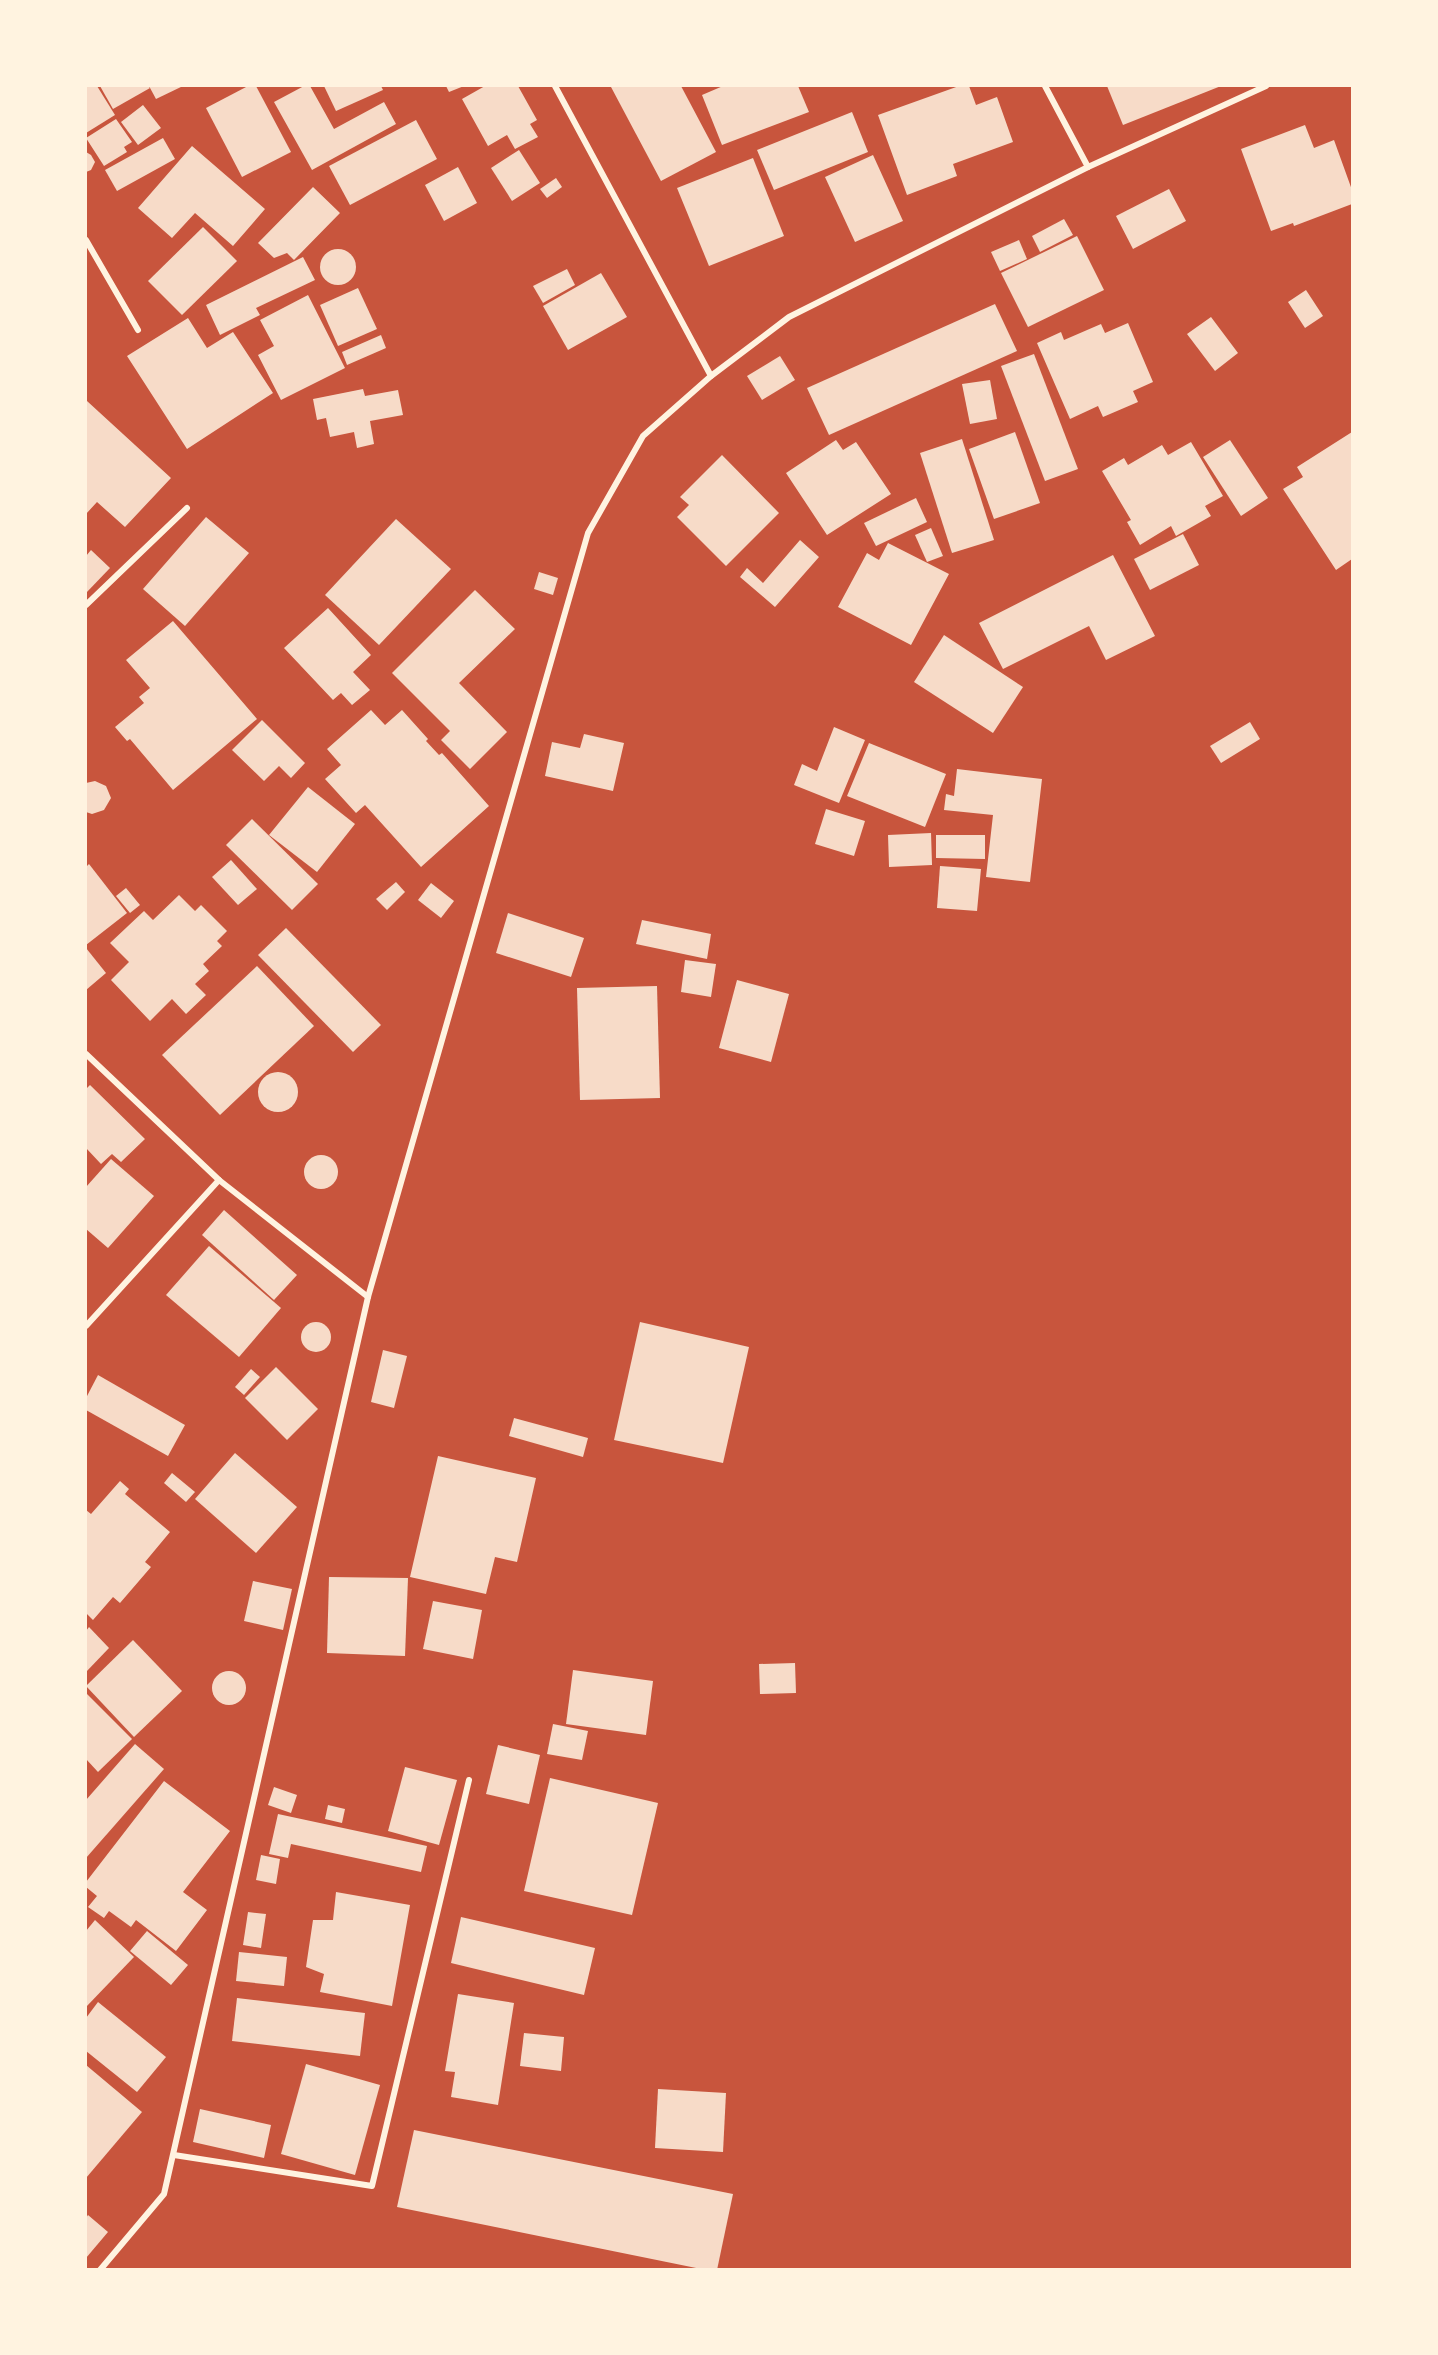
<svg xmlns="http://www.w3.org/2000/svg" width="1438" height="2355" font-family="Quicksand,sans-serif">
<rect width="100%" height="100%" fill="#c8553d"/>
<g fill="#f7dbc8">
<path d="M86,86h11l18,29 -29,18z"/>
<path d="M100,86h48l2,2 -37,21z"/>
<path d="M149,86h34l-27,13z"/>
<path d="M248,86h8l35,66 -49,25 -36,-69z"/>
<path d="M304,86h6l24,43 50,-27 12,22 -84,46 -38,-68z"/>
<path d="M324,86h57l2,4 -47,21z"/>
<path d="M446,86h18l-15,6z"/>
<path d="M485,86h33l19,34 -7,4 8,13 -23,12 -8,-14 -19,11 -26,-47z"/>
<path d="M613,86h68l35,66 -55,29 -50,-94z"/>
<path d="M723,86h75l11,26 -87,33 -20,-50z"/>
<path d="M959,86h10l7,19 21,-8 16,45 -60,22 4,12 -50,19 -29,-80z"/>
<path d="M1107,86h114l-98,39z"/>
<path d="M143,105l18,23 -23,17 -17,-23z"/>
<path d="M852,112l16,40 -94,38 -17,-40z"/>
<path d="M116,119l16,23 -8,5 3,5 -23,14 -18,-28z"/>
<path d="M416,120l21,39 -87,46 -21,-39z"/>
<path d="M1305,125l9,23 20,-8 18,50v14l-58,22 -1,-3 -22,8 -30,-82z"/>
<path d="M163,138l12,21 -58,32 -12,-21z"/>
<path d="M192,146l73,63 -32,37 -38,-33 -23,25 -34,-30z"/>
<path d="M519,150l21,33 -28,18 -21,-33z"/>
<path d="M86,152l5,3 4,7 -4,8 -5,2z"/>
<path d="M873,155l30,66 -48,21 -30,-65z"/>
<path d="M753,158l31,78 -75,30 -32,-78z"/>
<path d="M458,167l19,36 -33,18 -19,-36z"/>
<path d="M556,178l6,9 -15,11 -7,-9z"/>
<path d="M313,187l27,26 -46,47 -7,-7 -13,5 -16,-15z"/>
<path d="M1169,189l17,32 -53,28 -17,-33z"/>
<path d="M1064,219l9,16 -33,17 -8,-16z"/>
<path d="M203,227l34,34 -55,54 -34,-34z"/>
<path d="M1077,236l27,54 -76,37 -27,-54z"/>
<path d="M1019,240l8,19 -27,12 -9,-19z"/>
<circle cx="338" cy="267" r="18"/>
<path d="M303,257l12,23 -59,28 4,7 -40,20 -14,-30z"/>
<path d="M567,269l8,16 -32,18 -10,-17z"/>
<path d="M601,273l26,44 -59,33 -25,-44z"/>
<path d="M358,288l19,41 -39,17 -18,-41z"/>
<path d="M1306,290l17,26 -18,12 -17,-26z"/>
<path d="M308,295l37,73 -64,32 -23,-45 16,-9 -14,-26z"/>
<path d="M995,304l22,47 -188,84 -22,-47z"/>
<path d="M1211,317l27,36 -23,18 -28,-37z"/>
<path d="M188,318l19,30 26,-16 40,61 -86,56 -60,-93z"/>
<path d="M1128,323l25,59 -20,9 5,11 -35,15 -5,-11 -28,13 -33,-76 24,-11 3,8 37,-16 4,9z"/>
<path d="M381,335l5,13 -39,17 -5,-13z"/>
<path d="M1034,354l44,115 -33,12 -44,-115z"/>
<path d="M780,356l15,24 -33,20 -15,-24z"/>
<path d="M990,380l7,39 -27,5 -8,-40z"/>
<path d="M363,389l2,7 33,-6 5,25 -33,6 4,23 -17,4 -3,-16 -24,5 -4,-19 -9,2 -4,-21z"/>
<path d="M87,401l84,77 -46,49 -28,-25 -11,12z"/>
<path d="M1015,432l25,71 -46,16 -25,-70z"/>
<path d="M1352,432v127l-16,11 -53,-81 20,-12 -6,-10z"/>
<path d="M962,439l32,101 -42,13 -32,-100z"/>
<path d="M836,440l7,10 13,-8 35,52 -64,41 -41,-62z"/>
<path d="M1230,440l38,58 -27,18 -38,-59z"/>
<path d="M1191,442l32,54 -18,10 6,10 -35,20 -5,-10 -31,19 -13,-23 4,-2 -29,-49 22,-13 4,7 34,-20 6,10z"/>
<path d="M722,455l57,58 -53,53 -49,-49 12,-12 -9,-8z"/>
<path d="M916,498l11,24 -51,24 -12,-23z"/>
<path d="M206,517l43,36 -64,73 -42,-37z"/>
<path d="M396,519l55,50 -72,76 -54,-50z"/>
<path d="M931,528l12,28 -16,6 -12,-27z"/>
<path d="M1183,534l16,31 -49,25 -16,-31z"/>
<path d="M800,540l19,17 -44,50 -35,-30 7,-9 16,15z"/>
<path d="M888,543l61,31 -38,71 -73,-38 29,-54 12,7z"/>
<path d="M91,550l19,18 -24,25v-37z"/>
<path d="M1113,555l42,81 -49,24 -17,-34 -86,43 -24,-46z"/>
<path d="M539,572l19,6 -5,17 -19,-6z"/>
<path d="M475,590l40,39 -56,54 48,49 -37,37 -29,-29 9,-9 -58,-58z"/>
<path d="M328,608l43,47 -18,17 17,18 -18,15 -11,-12 -8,7 -49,-52z"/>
<path d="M173,621l84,98 -84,71 -43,-51 -3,2 -12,-14 29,-24 -5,-6 11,-9 -24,-28z"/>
<path d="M944,635l79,52 -30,46 -79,-51z"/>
<path d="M371,710l14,15 17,-15 26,29 -2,2 13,14 3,-2 47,53 -68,61 -56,-62 -9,8 -31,-34 16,-14 -14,-16z"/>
<path d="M262,720l43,43 -14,15 -12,-12 -15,15 -32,-31z"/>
<path d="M1250,722l10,17 -39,24 -11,-17z"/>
<path d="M834,727l31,13 -26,63 -45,-18 8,-21 15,7z"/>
<path d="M584,734l40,9 -11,48 -68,-15 7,-34 28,6z"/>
<path d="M869,743l77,31 -21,53 -78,-31z"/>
<path d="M957,769l85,10 -12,103 -44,-5 7,-62 -49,-5 2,-16 8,2z"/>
<path d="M95,781l11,5 5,12 -7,12 -12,4 -6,-2v-29z"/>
<path d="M308,787l47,37 -38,48 -48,-37z"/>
<path d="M826,809l39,12 -11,35 -39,-12z"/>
<path d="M252,819l66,65 -26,26 -66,-65z"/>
<path d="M931,833l1,32 -43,2 -1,-32z"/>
<path d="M936,835h49v24l-49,-1z"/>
<path d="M231,860l26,29 -19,16 -26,-28z"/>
<path d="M89,864l38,49 -41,32v-78z"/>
<path d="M940,866l41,3 -4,42 -40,-3z"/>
<path d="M396,882l9,10 -18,18 -11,-11z"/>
<path d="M431,883l23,18 -13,17 -23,-18z"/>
<path d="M126,888l14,17 -10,8 -14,-17z"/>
<path d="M179,895l16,16 6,-6 26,26 -10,10 5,5 -19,18 6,7 -14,13 11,11 -20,19 -14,-15 -22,22 -39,-41 18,-18 -19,-19 34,-32 9,9z"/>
<path d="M508,913l76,25 -13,39 -75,-24z"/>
<path d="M642,920l69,14 -4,25 -71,-15z"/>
<path d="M286,928l95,97 -28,27 -95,-97z"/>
<path d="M86,948l20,25 -20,17z"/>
<path d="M685,960l31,4 -5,33 -30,-5z"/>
<path d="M257,966l57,60 -94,89 -58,-60z"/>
<path d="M737,980l52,14 -18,68 -52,-14z"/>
<path d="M657,986l3,112 -80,2 -3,-112z"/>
<circle cx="278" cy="1092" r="20"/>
<path d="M90,1085l55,54 -24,23 -9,-8 -11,10 -15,-16v-59z"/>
<circle cx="321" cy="1172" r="17"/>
<path d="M111,1159l43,37 -46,52 -22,-19v-42z"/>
<path d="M224,1210l73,65 -23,25 -72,-65z"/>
<path d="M209,1246l72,62 -42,49 -73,-62z"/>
<circle cx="316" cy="1337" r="15"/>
<path d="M640,1322l109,25 -26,116 -109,-23z"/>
<path d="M383,1350l24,6 -13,52 -23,-6z"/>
<path d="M276,1367l42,42 -31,31 -42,-42z"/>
<path d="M251,1369l9,8 -16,18 -9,-8z"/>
<path d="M98,1375l87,50 -17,31 -82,-46v-12z"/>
<path d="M514,1418l74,20 -5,19 -74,-21z"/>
<path d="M235,1453l62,54 -41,46 -61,-54z"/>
<path d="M438,1456l98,22 -19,84 -22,-5 -9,37 -76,-17z"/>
<path d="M172,1473l23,19 -9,10 -22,-19z"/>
<path d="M120,1481l9,8 -4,5 45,38 -25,30 6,5 -31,36 -7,-6 -20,23 -7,-7v-103l5,4z"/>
<path d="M329,1577l79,1 -3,78 -78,-3z"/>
<path d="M253,1581l39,8 -9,41 -39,-9z"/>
<path d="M433,1601l49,9 -9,49 -50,-10z"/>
<path d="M89,1627l20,21 -23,24v-41z"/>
<path d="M133,1640l49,51 -48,46 -48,-51z"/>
<path d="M795,1663l1,30 -36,1 -1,-30z"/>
<path d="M573,1670l80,11 -7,54 -80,-11z"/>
<circle cx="229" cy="1688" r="17"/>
<path d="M86,1693l46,46 -34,33 -12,-13z"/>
<path d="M553,1724l35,7 -6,29 -35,-6z"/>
<path d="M135,1744l29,25 -78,89v-58z"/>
<path d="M498,1745l42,10 -11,49 -43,-10z"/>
<path d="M405,1767l52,13 -18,65 -51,-14z"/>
<path d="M550,1778l108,25 -26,112 -108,-24z"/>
<path d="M164,1781l66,50 -47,61 24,18 -31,41 -40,-31 -5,7 -22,-16 -5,7 -16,-11 9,-11 -11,-9v-5z"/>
<path d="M274,1787l23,8 -6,18 -23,-8z"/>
<path d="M328,1805l17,4 -3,14 -17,-4z"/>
<path d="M278,1814l149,32 -6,26 -130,-28 -3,14 -19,-4z"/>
<path d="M261,1855l19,4 -4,25 -20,-4z"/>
<path d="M336,1892l74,13 -18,101 -72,-14 4,-18 -18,-7 7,-47h20z"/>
<path d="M248,1912l18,2 -5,34 -18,-3z"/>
<path d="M461,1917l134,31 -11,47 -133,-32z"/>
<path d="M95,1920l39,37 -48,50v-76z"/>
<path d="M147,1931l41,34 -17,20 -41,-34z"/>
<path d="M239,1952l48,5 -3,29 -48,-5z"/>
<path d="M458,1994l56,9 -16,102 -47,-8 4,-25 -10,-1z"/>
<path d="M237,1998l128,15 -5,43 -128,-15z"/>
<path d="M98,2002l68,55 -29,35 -51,-41v-33z"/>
<path d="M524,2033l40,4 -3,34 -41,-5z"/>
<path d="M306,2064l74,21 -25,90 -74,-21z"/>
<path d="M86,2065l56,47 -56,66z"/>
<path d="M658,2089l68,4 -3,59 -68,-4z"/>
<path d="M200,2109l71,16 -7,33 -71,-16z"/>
<path d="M414,2130l319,64 -16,76h-11l-309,-63z"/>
<path d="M88,2215l20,17 -22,26v-40z"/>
</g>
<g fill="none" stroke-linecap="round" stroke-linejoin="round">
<g stroke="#fff3e0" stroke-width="6">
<path d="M555,86l156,290"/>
<path d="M1045,86l43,81"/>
<path d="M86,240l52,90"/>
<path d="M86,605l101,-97"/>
<path d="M86,1054l133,126 149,117"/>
<path d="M86,1326l133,-146"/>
<path d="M174,2155l198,31 97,-406"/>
<path d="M100,2270l64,-76 204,-897 220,-764 55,-97 68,-60 78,-59 299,-150 178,-81"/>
</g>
</g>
<rect width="1438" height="2355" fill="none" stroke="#fff3e0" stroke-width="174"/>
</svg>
